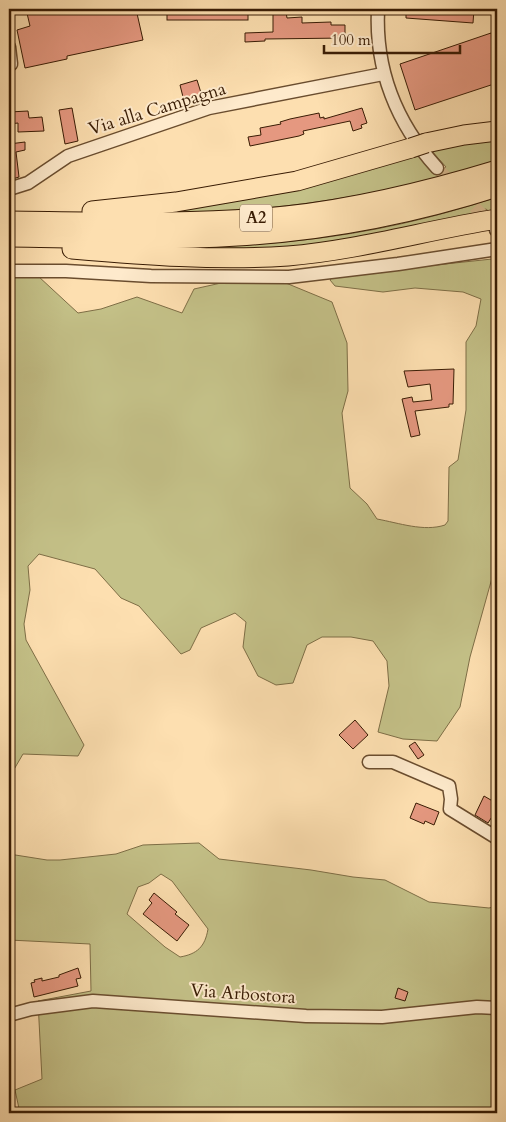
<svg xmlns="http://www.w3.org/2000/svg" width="506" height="1122" font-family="Cardo,serif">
<rect width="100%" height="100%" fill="#fddfb0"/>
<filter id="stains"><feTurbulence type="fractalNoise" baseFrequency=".004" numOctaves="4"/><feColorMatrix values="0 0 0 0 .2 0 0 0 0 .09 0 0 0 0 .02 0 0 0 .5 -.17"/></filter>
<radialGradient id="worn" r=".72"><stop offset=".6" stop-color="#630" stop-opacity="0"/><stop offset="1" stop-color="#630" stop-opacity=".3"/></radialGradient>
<g fill="#c4c188" stroke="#7e6e46" fill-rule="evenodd">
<path d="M497,137v24c-90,28 -184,46 -278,50 -14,1 -37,5 -50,1l-1,1 -10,-1 259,-60 17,19 12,-4 -16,-18z"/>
<path d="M497,197v17l-6,-1 -5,-4 -12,3 3,3 -27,7 -172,28 -82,-2c36,-2 72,-4 107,-8 66,-7 132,-22 194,-43z"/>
<path d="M492,259l5,14v287l-27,97 -10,50 -23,34 -34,-2 -25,-7 11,-46 -2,-25 -14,-20 -22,-4h-29l-15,8 -14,38 -17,2 -18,-9 -15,-29 3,-25 -11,-9 -34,15 -11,22 -9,4 -42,-48 -18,-8 -26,-29 -56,-15 -11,12 2,24 -6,34 2,16 58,105 -6,11 -55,-2 -14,24v-501l29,-1 40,37 23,-4 36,-12 45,16 12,-24 27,-6 60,-2 51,21 15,41 1,48 -6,22 8,75 17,16 10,15c22,4 47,13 68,6l3,-4 1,-54 9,-7 8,-50v-68l10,-16 5,-27 -18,-7 -48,-4 -32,4 -48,-6 -5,-6 3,-4z"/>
<path d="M199,843l20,16 92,11 42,7 32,3 44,22 60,6 8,-2v207h-477l-5,-23 27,-11 -4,-78 53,-10 -1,-47 -81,-4v-86l38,6h13l56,-6 27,-9zM161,874l11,7 36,48c-3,18 -11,25 -28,28l-15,-10 -38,-33 11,-27 11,-4z"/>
</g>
<g fill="#e59880" stroke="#391c04">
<path d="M26,9h110l7,31 -76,16v3l-42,9 -8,-38 13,-4z"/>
<rect x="167" y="9" width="81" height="11"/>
<path d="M406,9h68l-1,14 -67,-5z"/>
<path d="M286,12l1,6 15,-1v6l29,-1v3h14v13l-80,1v2l-20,1v-9l28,-1v-19z"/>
<path d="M491,33l6,19v31l-82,27 -15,-46z"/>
<path d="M197,80l5,16 -18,5 -4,-16z"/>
<path d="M72,108l6,33 -13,3 -6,-34z"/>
<path d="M362,108l5,15 -6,2 1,3 -9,3 -3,-10 -47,10 1,3 -5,2 -49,10 -2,-9 13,-2 -1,-7 21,-4 -1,-2 10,-3 29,-6 1,5 4,-1v2z"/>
<path d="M28,111l1,7 13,-1 2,14 -26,1v-9l-9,1v-12z"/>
<path d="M25,142v8l-9,2 3,25 -10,3v-36z"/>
<path d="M454,369l-1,35h-4v3l-34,4 5,24 -9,2 -9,-38 10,-2 1,5 19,-2 -2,-16 -22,3 -4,-16z"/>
<path d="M355,720l13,15 -15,14 -14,-14z"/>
<path d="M415,742l9,13 -6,4 -9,-13z"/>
<path d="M484,796l12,7 -4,7 3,2 -7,11 -13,-8z"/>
<path d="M416,803l23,9 -5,13 -9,-4 -1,3 -14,-6z"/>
<path d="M154,893l23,19 -2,2 14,11 -12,16 -34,-27 9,-11 -3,-3z"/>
<path d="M78,968l3,10 -5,1 2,7 -44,11 -3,-14 4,-1 -1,-2 8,-2v3l17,-4v-2z"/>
<path d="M398,988l10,4 -3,9 -10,-3z"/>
</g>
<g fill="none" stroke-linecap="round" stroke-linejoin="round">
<path stroke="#d6b88e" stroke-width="12" stroke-dasharray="12 6" stroke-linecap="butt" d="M437,168l54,56"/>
<g stroke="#6a4d2f" stroke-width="15">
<g id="minor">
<path d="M378,9c-3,61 19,115 59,159"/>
<path d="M9,47l2,17"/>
<path d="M9,189l19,-6 40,-27 141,-48 174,-34"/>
<path d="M496,230l1,1"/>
<path d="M9,271h57l85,5 138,1 109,-13 99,-15"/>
<path d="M369,762h24l56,24 2,13 -1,10 47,29"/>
<path d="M9,1015l22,-6 62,-8 213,15 76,1 95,-10 20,1"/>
</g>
</g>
<g stroke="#391c04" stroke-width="21">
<g id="highway">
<path d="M426,143l38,-8 33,-4"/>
<path d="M92,211l84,-9 121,-21 114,-33"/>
<path d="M9,221c92,1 185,4 277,-5 72,-8 142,-25 211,-46"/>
<path d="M9,237c76,1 152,4 228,-1 88,-5 176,-22 260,-49"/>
<path d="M72,249c72,6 144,12 216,7 71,-6 139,-26 209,-37"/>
</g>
</g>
<use href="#minor" stroke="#feeacc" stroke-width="12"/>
<use href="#highway" stroke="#fddfb0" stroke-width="19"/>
<g stroke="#391c04" stroke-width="21" stroke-linecap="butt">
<path id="highway-bridge" d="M411,148l15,-5"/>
</g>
<use href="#highway-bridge" stroke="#fddfb0" stroke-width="19"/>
</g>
<g text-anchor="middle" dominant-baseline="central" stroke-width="4" stroke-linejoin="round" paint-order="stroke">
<rect fill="#feeacc" stroke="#745a40" stroke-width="1" x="240" y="204.5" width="32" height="27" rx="4"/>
<g font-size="16" font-weight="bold" fill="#391c04">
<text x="256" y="218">A2</text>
</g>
<g font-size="18" fill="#391c04" stroke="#feeacc">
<text transform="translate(157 109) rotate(-17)">Via alla Campagna</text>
<text transform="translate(243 994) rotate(4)">Via Arbostora</text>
</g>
</g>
<rect width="506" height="1122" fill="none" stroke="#fddfb0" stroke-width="30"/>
<rect x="10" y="10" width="486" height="1102" fill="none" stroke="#391c04" stroke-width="2.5"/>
<rect x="15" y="15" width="476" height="1092" fill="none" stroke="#391c04"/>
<path d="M324 45v8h136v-8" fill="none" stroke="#391c04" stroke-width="2.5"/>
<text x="331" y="45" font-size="15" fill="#391c04" stroke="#feeacc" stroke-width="4" paint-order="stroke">100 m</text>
<rect width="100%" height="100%" filter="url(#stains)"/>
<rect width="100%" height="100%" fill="url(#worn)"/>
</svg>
